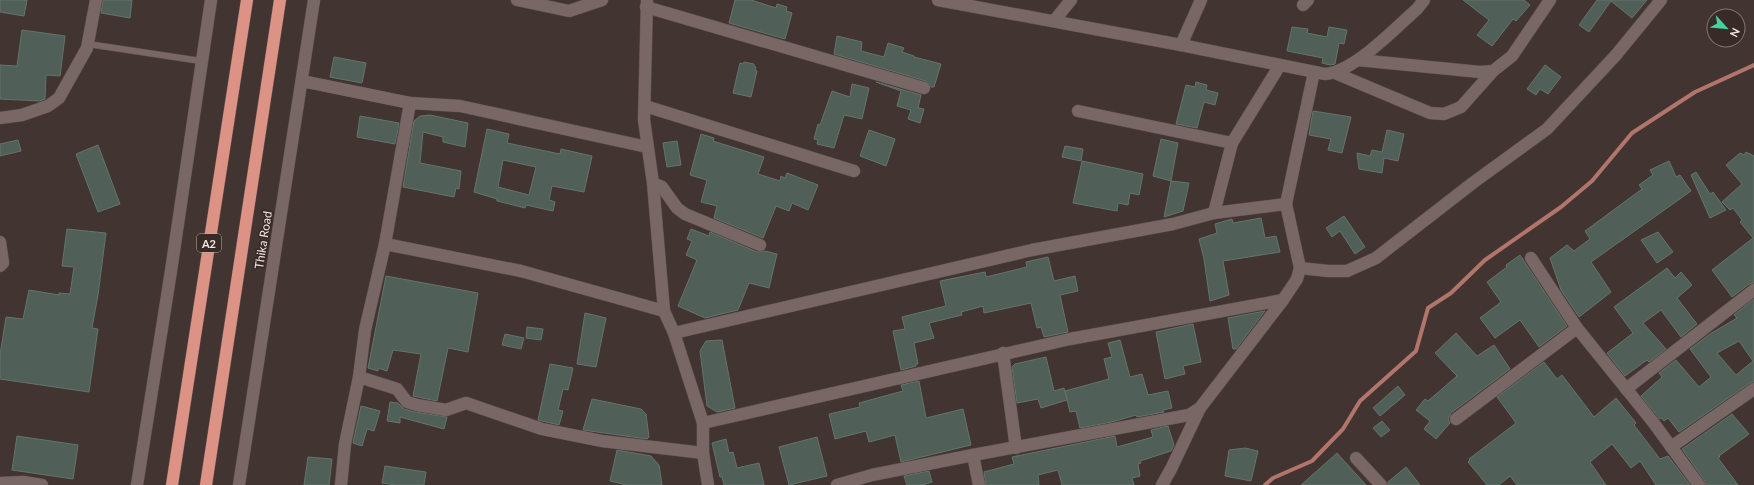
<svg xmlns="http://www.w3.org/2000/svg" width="1754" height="485" font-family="Lato,sans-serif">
<rect width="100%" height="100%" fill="#423431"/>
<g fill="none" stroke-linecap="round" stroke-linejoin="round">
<path stroke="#b1756b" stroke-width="4" d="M1265,485l8,-7 39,-17 31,-32 17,-28 56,-50 12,-43 23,-15 34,-33 76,-53 31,-26 40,-48 63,-41 59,-27"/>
</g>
<g fill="#505f58" stroke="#64746c" fill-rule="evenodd">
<path d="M0,0h27l-3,16 -24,-4z"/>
<path d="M103,0h29l-2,18 -29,-5z"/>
<path d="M735,0h16l25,8 1,-4 10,3 -1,4 6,2 -7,26 -56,-16z"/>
<path d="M1463,0h61l6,5 -14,16 -3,-2 -21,27 -15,-11 12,-15z"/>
<path d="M1597,0h50l-15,18 -21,-17 -22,31 -10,-7z"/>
<path d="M1292,27l16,2 -1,4 20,4 2,-10 18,3 -3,14 -5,-1 -4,21 -5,1 -8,-2 1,-5 -36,-7z"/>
<path d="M22,30l43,6 -5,40 -14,-1 -1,24 -5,2 -40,-2v-34l17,1z"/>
<path d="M837,36l25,6 -1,9 23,6 4,-14 16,5 -2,4 12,4v1l27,7 -7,23h-3l-5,-6 -92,-27z"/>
<path d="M334,57l32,6 -4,20 -32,-6z"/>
<path d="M744,62l10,2v2l2,1 -1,3 2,1 -6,26 -18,-4 7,-30 3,1z"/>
<path d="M1545,65l16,12 -13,17 -8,-5 -4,6 -9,-6z"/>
<path d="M876,82l45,13 -3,13 6,1 -4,14 -12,-4 3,-9 -14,-4 4,-15z"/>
<path d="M1196,82l11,3 -1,5 12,3 -3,12 -11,-3 -7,26 -21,-4 10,-39 9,2z"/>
<path d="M852,84l17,4 -7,31 -18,-4 -10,33 -17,-4 1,-4 -4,-1 4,-15 2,1 12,-34 18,6z"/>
<path d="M1313,111l38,6 -9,36 -14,-3 3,-11 -22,-4z"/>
<path d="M430,115l38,8 -3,24 -22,-5v-5l-20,-5 -3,31 41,8 -2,18 -3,-1 -2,9 -51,-10 11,-66 6,-5z"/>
<path d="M360,116l39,7 -4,21 -38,-7z"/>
<path d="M487,129l22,5 -2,9 53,11 1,-5 31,7 -8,36 -32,-6 -3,14 6,2 -2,9 -27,-6 -1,3 -28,-7v-2l-23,-7zM503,160l33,7 -7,28 -31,-8z"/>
<path d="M869,130l26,9 -9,27 -26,-10z"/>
<path d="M1387,130l17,4 -6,27 -14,-3 -2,15 -23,-4 -2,-16 13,3 2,-6 10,2z"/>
<path d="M701,134l13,4 -1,3 51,16 -6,17 22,7 1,-5 4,2 2,-5 31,12 -10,25 -16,-7 -3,8 -13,-5 -13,32 -49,-20 3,-12 -16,-4 6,-22 -17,-5z"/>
<path d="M1161,139l17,4 -7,38 -18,-5z"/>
<path d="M18,140l3,11 -21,5v-12z"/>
<path d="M677,141l4,24 -14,2 -4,-24z"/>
<path d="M98,145l22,59 -22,8 -22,-58z"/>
<path d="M1065,146l18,3 -2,12 -19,-4z"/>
<path d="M1746,152l8,4v127l-5,1 -17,13 -20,-27 41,-32 -13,-16 2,-2 -9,-12 -3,2 -8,-8 20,-18 -16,-19 14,-12 4,2z"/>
<path d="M1082,161l61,13 -4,21 -9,-2 -2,12 -10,-2 -1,8 -44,-8z"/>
<path d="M1669,161l7,16 4,-2 11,16 -100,71 20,30 -32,25 -18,-27 -11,-32 17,-13 7,6 16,-12 -5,-8 57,-42 -3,-4 14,-10 -3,-5z"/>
<path d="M1696,172l14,22 3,-2 13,18 -16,8 -19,-43z"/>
<path d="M1171,181l18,2 -6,28 -19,6z"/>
<path d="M1344,216l21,31 -10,7 -15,-23 -8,6 -6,-9z"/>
<path d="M1261,218l4,20 11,-2 4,16 -57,9 6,34 -19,6 -6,-42 -5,-20 18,-6 -2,-9 17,-5 1,4z"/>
<path d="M67,229l39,4 -8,62 -6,33 6,1 -9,63 -89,-13v-24l6,-38 17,2 6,-29 30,5v-2l11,1 4,-27 -12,-1z"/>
<path d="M691,229l18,7 1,-4 47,20 8,-1 12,3 -8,34 -20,-5 -11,27 -33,8 -27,-12 19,-46 -11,-5 6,-14 -5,-2z"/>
<path d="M1658,232l15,20 -16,11 -16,-23z"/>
<path d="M1520,255l47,71 -28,21 -19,-27 -25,18 -15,-20 21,-16 -14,-20 20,-15 -1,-2z"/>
<path d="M1048,257l6,24 21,-5 3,15 -18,4 8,37 -24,5 -3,-10 -4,1 -6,-25 -47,10 -1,-7 -22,6 1,3 -33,8 5,15 -20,5 4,21h-2v2l-15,4 -8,-39 12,-2 -3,-12 44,-11 -6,-25 45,-9 1,5 41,-10 -1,-5z"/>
<path d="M1667,268l8,10 6,-6 11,13 -15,13 20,26 -16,13 -20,-27 -18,13 23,26 -17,13 -2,-2 -22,16 -18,-23 26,-20 -19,-26z"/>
<path d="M386,276l92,17 -10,59 -20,-4 -11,53 -24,-5 8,-42 -28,-4 -6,21 -9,-3v3l-10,-3z"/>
<path d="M1754,299v83l-4,1 -71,49 -11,-14 -4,3 -2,-3 -2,1 -19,-23 21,-19 -3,-4 17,-13 23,27 12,-10 -21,-28 20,-15 27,-16 -3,-3zM1739,341l14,20 -17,14 -19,-22z"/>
<path d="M1265,311l-29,38h-3l-5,-31z"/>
<path d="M585,313l21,5 -10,49 -19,-3z"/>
<path d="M1193,324l8,38 -18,4 2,8 -20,5 -9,-47z"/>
<path d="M527,327l16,2 -2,11 -15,-2z"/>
<path d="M1456,333l21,23 17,-11 16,24 -59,44 -3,6 2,4 -14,16 -12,-10 6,-8 -14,-11 9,-11 3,2 29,-25 -22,-23z"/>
<path d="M505,334l19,4 -3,11 -19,-4z"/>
<path d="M722,340l13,68 -18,4 -10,-6 -7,-55 6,-10z"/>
<path d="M1120,340l10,37 12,-3 6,21 20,-4 4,17 -9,2 1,2 -27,5 -1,-2 -24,7 -32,6 -4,-17 -6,1 -5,-21 44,-12 -5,-20 8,-2 -4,-14z"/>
<path d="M1046,357l8,34 10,-3 3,12 -26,8 -3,-9 -21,4 -5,-36 3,-3z"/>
<path d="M1544,362l13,17 5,-4 32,42 22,-19 20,25 -2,2 26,34 8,-3 22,29h-34l-16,-24 -9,7 -19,-24 -22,18 16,23h-89l-7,-9 -11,9h-12l-19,-23 2,-2 -1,-1 47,-36 -19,-26z"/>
<path d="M550,364l23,4 -5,22 -5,-1 -5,21 5,1 -4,14 -21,-5z"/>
<path d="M919,381l7,37 37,-9 8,36 -70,17 -6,-27 -26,7 -3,-11 -31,8 -6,-25 31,-7 -1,-4 44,-12 -2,-6z"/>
<path d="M1398,386l7,9 -25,21 -7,-8z"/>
<path d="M592,399l49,10 5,5 3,23 -2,2 -64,-9z"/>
<path d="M390,402l8,1 6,6 11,3 32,5 -3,12 -44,-12v6l-13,-2z"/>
<path d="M361,406l19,5 -6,20 -7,-2 -5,17 -9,-3z"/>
<path d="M1732,414l17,20 -30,22 1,1 -2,1 20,27h-32l-1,-4 -23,-32z"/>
<path d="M1382,421l8,9 -9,7 -8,-9z"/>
<path d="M1168,426l6,19 -3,6 -31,10 1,2 -3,1 2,12 -8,2 2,7h-72l-4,-15 -20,5 1,10h-53l-2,-13 30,-8 -2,-7 103,-21 2,11 36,-10 -2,-7z"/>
<path d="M17,436l61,9 -5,34 -61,-9z"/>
<path d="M817,437l10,39 -38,9 -10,-38z"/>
<path d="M726,439l3,14 4,-1 4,16 22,-5 5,22h-40l-2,-8h-2l-8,-34z"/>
<path d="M1245,448l13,3 -7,30 -26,-5 4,-26z"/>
<path d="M617,450l34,6 8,9 3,20h-35l-17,-4z"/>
<path d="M1337,453l29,32h-65z"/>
<path d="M308,457l24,2 -3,26h-25z"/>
<path d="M385,466l41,6 -2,13h-28l-14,-2z"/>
<path d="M1406,467l14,18h-32v-3z"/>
<path d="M929,471l3,11 -9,3h-16l-3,-9z"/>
</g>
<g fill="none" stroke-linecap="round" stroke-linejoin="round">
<g stroke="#5d504e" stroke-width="7">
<path id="lane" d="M88,44l113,17"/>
</g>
<g stroke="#5d504e" stroke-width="13">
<g id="street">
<path d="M517,0l52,11 33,-11"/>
<path d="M647,0l-3,120 9,63 11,128 10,22 29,90v30l5,32"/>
<path d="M938,0l243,45 144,29c29,-2 69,-45 92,-65l7,-9"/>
<path d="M1303,5l5,-5"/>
<path d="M646,7l278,81"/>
<path d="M1054,21l17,-21"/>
<path d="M1181,45l20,-45"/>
<path d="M1358,60l122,12 13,-1 19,-15 38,-56"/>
<path d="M1335,73l95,40 14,1 17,-7 32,-36"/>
<path d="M302,81l108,22"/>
<path d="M645,106l209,65"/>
<path d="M1078,111l154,32"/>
<path d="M0,118l22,-3 26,-9 11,-8 28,-50 9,-48"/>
<path d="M653,183l9,4 15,21 8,6 75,31"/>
<path d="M1214,213l72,-9"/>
<path d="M0,242l3,21 -3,3"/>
<path d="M385,244l136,27 143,40"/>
<path d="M1531,258l46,70 76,94 46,63"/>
<path d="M1300,268l28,3h19l29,-13 98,-76 73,-53 69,-74 45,-55"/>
<path d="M674,333l358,-83 141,-26 41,-11 18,-70 48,-78"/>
<path d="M1003,353l13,95"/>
<path d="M359,377l38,12 10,13 10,3 29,5 20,-7 76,26 60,12 101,12"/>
<path d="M1626,389l128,-99"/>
<path d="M1456,419l121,-91"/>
<path d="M703,423l367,-84 213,-39"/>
<path d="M1671,447l83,-58"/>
<path d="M973,455l6,30"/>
<path d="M1356,458l25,27"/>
<path d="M0,483l23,-1 19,3"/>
<path d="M341,485l4,-41 14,-67 6,-47 20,-86 25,-141 50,3 187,41"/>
<path d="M837,485l35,-10 101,-20 216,-40 11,-7 83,-108 14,-21 3,-11 -14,-64 28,-132"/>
<path d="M1162,485l9,-16 29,-61"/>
</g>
</g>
<g stroke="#5d504e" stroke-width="13">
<g id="secondary">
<path d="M137,485l34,-214 40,-271"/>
<path d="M239,485l75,-485"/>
</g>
</g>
<g stroke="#5d504e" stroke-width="13">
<g id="highway">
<path d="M172,485l75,-485"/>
<path d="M206,485l74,-485"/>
</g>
</g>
<use href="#lane" stroke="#786764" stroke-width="6"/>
<use href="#street" stroke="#786764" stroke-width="12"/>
<use href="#secondary" stroke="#786764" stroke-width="12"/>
<use href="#highway" stroke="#dc9285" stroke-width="12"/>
</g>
<g text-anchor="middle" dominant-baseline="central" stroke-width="3.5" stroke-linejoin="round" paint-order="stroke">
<rect fill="#382a27" stroke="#baaeac" stroke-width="1" x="197" y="234" width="24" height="18" rx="3"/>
<g font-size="11" font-weight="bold" fill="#f1e7e5">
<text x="209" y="243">A2</text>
</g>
<g font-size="12" fill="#f1e7e5" stroke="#382a27">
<text transform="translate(263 240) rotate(-81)">Thika Road</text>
</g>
</g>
<g transform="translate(1726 28) rotate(117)"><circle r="19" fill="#382a27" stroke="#827673"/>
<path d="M0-3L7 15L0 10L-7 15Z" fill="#42d4a0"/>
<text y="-6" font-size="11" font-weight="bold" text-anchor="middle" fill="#f1e7e5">N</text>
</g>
</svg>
